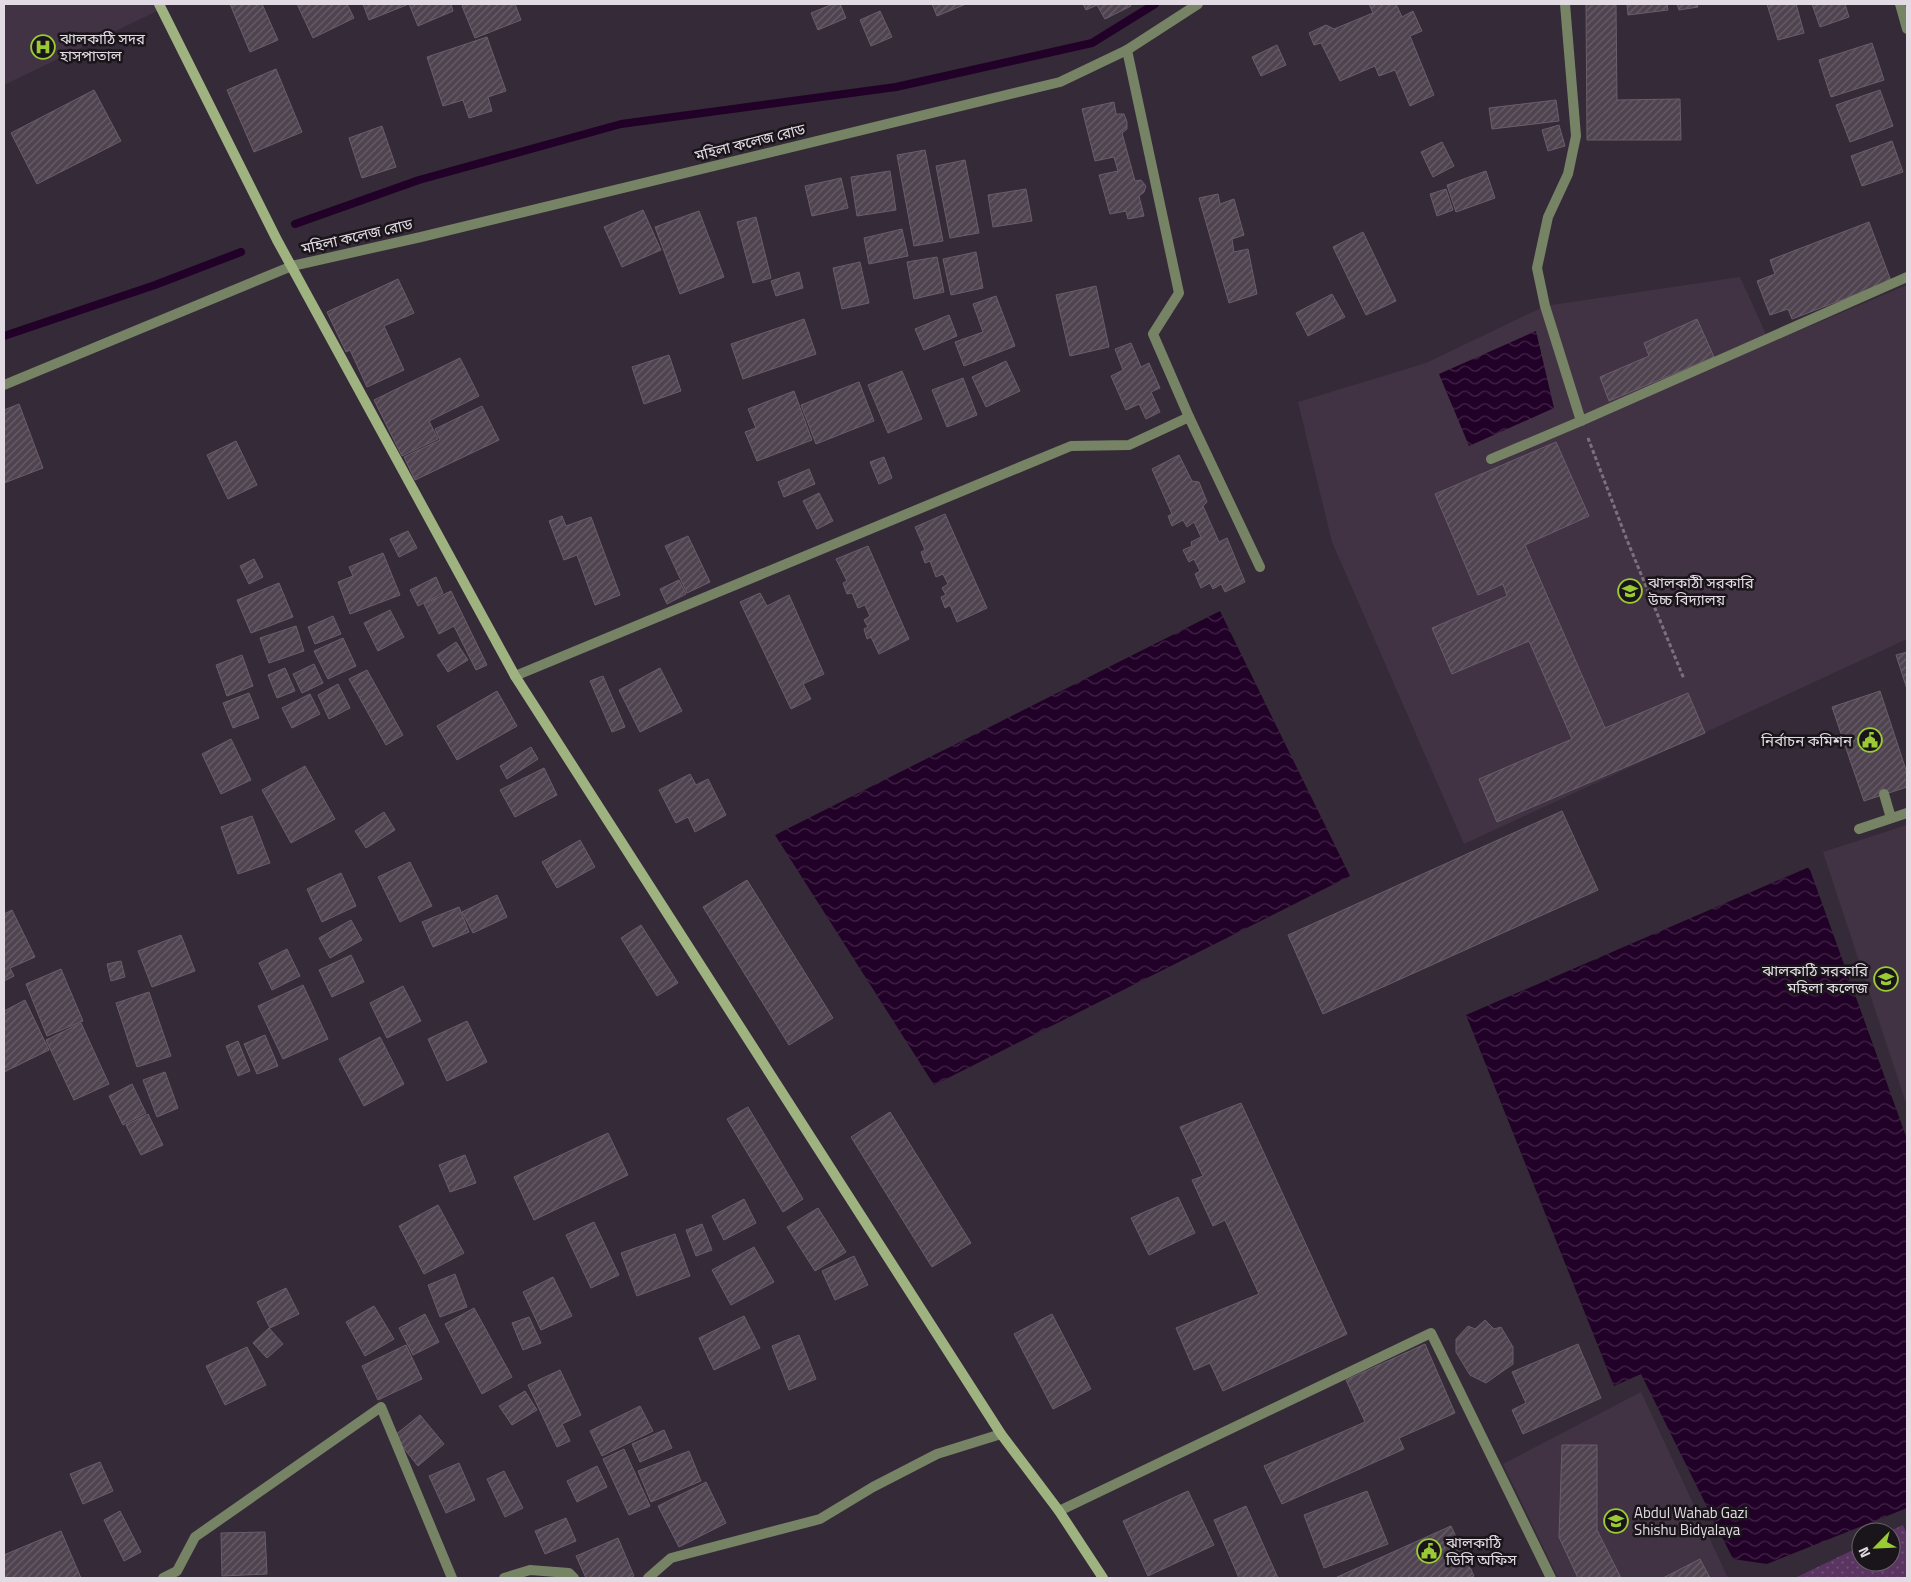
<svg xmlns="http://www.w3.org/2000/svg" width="1911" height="1582" font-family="'Titillium Web','Noto Sans Bengali',sans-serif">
<defs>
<pattern id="park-dots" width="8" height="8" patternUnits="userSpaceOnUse" patternTransform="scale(1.25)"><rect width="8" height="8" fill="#5b3561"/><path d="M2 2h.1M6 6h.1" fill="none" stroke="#725278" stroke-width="1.8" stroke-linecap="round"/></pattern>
<pattern id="water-waves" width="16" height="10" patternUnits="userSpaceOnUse" patternTransform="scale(1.25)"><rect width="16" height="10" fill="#220128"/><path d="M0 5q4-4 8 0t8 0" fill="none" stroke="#422547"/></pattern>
<pattern id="building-hatch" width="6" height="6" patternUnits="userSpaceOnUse" patternTransform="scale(1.25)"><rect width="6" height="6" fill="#4f4350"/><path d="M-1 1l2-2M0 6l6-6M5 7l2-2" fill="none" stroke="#685e69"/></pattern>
</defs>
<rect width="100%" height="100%" fill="#352a37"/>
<g fill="#423344">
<path d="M4,4h155l2,5 -157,76z"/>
<path d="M1740,277l30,66 137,-58v354l-443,205 -132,-302 -34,-140 128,-39 119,-57z"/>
<path d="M1907,825v281l-84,-254z"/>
<path d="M1641,1392l87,186h-170l-55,-114z"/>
</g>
<path fill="url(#park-dots)" d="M1903,1525l4,9v44h-112l66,-32v16h30v-30h-3z"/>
<g fill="url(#water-waves)">
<path d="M1536,331l18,77 -85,38 -30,-72z"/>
<path d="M1220,611l130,265 -416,209 -159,-250z"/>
<path d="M1809,867l98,272v369l-140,56 -34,-5 -92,-185 -27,12 -148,-371z"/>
</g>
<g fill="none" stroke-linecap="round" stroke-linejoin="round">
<g stroke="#220128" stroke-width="8">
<path d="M295,224l124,-44 202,-56 275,-37 196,-44 63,-39"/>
<path d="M4,336l151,-51 86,-33"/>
</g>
</g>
<g fill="url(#building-hatch)" stroke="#6a5d6c">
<path d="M230,4h32l16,36 -28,12z"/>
<path d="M297,4h50l7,14 -41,20z"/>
<path d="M363,4h88l2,7 -35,15 -9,-22 -40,16z"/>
<path d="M467,4h48l6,16 -46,18 -13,-32z"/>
<path d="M833,4h7l6,14 -28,12 -7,-17z"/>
<path d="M932,4h34l-29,12z"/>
<path d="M1083,4h47l1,2 -26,13 -8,-14 -11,5z"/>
<path d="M1369,4h27l6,13 11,-6 9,20 -12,5 24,59 -24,11 -15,-36 -16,6 -4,-10 -35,15 -19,-38 -7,2 -5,-12 17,-8 8,4 39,-16z"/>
<path d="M1586,4h30l1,96 63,-1 1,41h-94z"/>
<path d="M1627,4h40l1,6 -40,5z"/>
<path d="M1677,4h20l1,3 -19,3z"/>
<path d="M1767,4h29l8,29 -26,7z"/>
<path d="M1812,4h33l4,13 -29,10z"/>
<path d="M880,11l12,26 -21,9 -11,-26z"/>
<path d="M487,37l19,54 -18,6 4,14 -23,7 -6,-18 -20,6 -16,-49z"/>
<path d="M1872,43l12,37 -53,17 -12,-37z"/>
<path d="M1277,45l9,20 -25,11 -9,-19z"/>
<path d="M276,69l26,63 -48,20 -27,-62z"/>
<path d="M94,90l27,51 -84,43 -26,-51z"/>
<path d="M1880,90l13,36 -43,16 -14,-37z"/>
<path d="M1556,100l3,21 -67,8 -3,-21z"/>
<path d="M1114,102l2,12h8l3,8v7l-5,4 13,48 6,-1 5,6 -2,6 -5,4 5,20 -16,3 -2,-8 -16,3 -11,-39 19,-4 -4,-14 -19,4 -13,-52z"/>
<path d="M1559,125l6,21 -17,5 -6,-21z"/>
<path d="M382,126l14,41 -34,11 -13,-40z"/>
<path d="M1892,141l11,31 -41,14 -11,-30z"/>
<path d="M1442,142l12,24 -21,11 -12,-25z"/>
<path d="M925,150l18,91 -29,5 -17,-91z"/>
<path d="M965,160l14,73 -29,5 -14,-72z"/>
<path d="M890,171l6,39 -39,6 -6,-39z"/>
<path d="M1486,171l9,27 -39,14 -9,-27z"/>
<path d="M841,178l7,30 -36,8 -7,-30z"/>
<path d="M1026,189l6,32 -39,6 -5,-32z"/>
<path d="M1446,189l7,21 -16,6 -7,-22z"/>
<path d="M1218,194l2,10 14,-5 10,36 -12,4 2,13 14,-3 9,45 -28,9 -30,-105z"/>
<path d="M643,210l18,40 -39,17 -18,-40z"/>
<path d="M699,211l25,66 -44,17 -25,-67z"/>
<path d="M756,217l15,61 -18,5 -16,-61z"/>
<path d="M1869,222l22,59 -99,38 -4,-10 -18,6 -13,-34 18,-7 -5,-14z"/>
<path d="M902,229l6,27 -39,8 -5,-26z"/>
<path d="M1363,232l33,69 -30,14 -33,-68z"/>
<path d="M976,252l7,36 -32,7 -8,-36z"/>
<path d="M937,257l7,35 -30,7 -7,-37z"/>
<path d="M860,262l9,41 -27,6 -9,-41z"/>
<path d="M799,272l4,16 -27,8 -5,-15z"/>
<path d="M398,279l16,34 -30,13 20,44 -37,17 -17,-37 -4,2 -19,-40z"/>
<path d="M1096,286l13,61 -39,9 -14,-61z"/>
<path d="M1332,294l13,23 -37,19 -12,-23z"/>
<path d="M996,296l19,50 -51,20 -9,-24 28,-10 -10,-28z"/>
<path d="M949,315l8,21 -33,14 -9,-21z"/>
<path d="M804,319l12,35 -73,25 -12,-35z"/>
<path d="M1697,319l17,38 -105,44 -9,-24 49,-21 -5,-13z"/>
<path d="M1131,343l10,24 8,-4 11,25 -9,4 9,20 -14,7 -7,-15 -13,6 -15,-34 12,-6 -8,-21z"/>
<path d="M669,355l12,36 -37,13 -12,-37z"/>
<path d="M460,358l19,38 -50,25 9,18 -36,17 -28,-56z"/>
<path d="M1006,361l14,30 -34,16 -14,-30z"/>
<path d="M902,371l20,48 -34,14 -20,-48z"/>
<path d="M963,378l14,37 -30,12 -15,-37z"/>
<path d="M859,382l15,39 -58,23 -15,-39z"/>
<path d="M794,391l18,49 -55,21 -12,-29 11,-4 -8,-19z"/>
<path d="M19,404l24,64 -39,15v-73z"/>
<path d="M482,406l17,34 -84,40 -11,-23 36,-17 -5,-11z"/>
<path d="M236,441l21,44 -29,14 -21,-44z"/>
<path d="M1556,442l33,74 -64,29 80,183 83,-35 17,40 -208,89 -18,-43 93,-40 -43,-98 -77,33 -20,-46 75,-32 -4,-12 -25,11 -43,-101z"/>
<path d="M1179,455l13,26 7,1 8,20 -4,4 16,36 8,-4 18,44 -20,10 -4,-8 -8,5 -3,-6 -9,5 -6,-14 5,-3 -6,-12 -5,3 -6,-12 9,-4 -1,-4 10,-5 -7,-15 -7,5 -4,-7 -11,6 -4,-10 4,-2 -20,-45z"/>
<path d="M884,457l8,21 -13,6 -9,-22z"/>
<path d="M809,469l6,15 -31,13 -6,-15z"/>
<path d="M819,493l14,28 -16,8 -14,-28z"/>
<path d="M945,514l42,94 -30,14 -7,-17 -5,3 -4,-11 5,-2 -4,-7 6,-4 -5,-10 -7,3 -6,-16 -5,2 -4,-11 4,-2 -10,-23z"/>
<path d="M562,516l4,10 25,-9 29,78 -25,10 -18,-50 -13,5 -15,-39z"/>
<path d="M408,531l9,17 -18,9 -9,-18z"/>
<path d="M688,536l22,46 -23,11 -22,-47z"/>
<path d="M868,546l41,93 -30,15 -8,-17 -4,2 -3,-10 4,-2 -4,-7 6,-4 -5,-11 -7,3 -6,-15 -5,1 -4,-11 4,-2 -11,-22z"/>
<path d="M383,553l17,42 -50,19 -12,-32 15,-6 -4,-9z"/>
<path d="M254,559l9,18 -14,7 -9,-18z"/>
<path d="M436,577l7,16 -25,13 -8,-16z"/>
<path d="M679,580l7,14 -19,10 -7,-15z"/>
<path d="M279,583l14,34 -42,16 -14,-33z"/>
<path d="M451,591l36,74 -11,5 -22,-44 -15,8 -15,-30z"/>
<path d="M760,593l7,13 22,-11 35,79 -21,10 8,15 -20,10 -51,-107z"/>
<path d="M390,610l14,27 -26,14 -14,-28z"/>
<path d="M333,616l8,18 -26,10 -7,-17z"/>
<path d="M296,626l8,25 -35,12 -9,-25z"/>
<path d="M343,638l13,28 -28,13 -14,-28z"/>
<path d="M456,642l12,18 -20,12 -11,-17z"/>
<path d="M1907,652v37l-11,-34z"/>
<path d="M242,655l11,31 -26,10 -11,-31z"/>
<path d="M314,664l9,19 -21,10 -9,-19z"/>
<path d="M285,668l10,23 -18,7 -9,-23z"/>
<path d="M660,668l22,43 -42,21 -21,-42z"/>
<path d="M367,670l36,65 -17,10 -37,-66z"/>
<path d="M603,676l22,51 -13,5 -22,-51z"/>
<path d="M338,684l12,24 -21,11 -11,-24z"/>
<path d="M497,691l20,35 -60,34 -20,-34z"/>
<path d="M1880,691l27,82v14l-43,14 -32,-94z"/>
<path d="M249,693l10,25 -26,10 -10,-25z"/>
<path d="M310,694l10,20 -28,14 -10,-20z"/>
<path d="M231,739l20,41 -30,14 -19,-40z"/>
<path d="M531,747l7,12 -31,20 -7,-13z"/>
<path d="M305,766l30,53 -44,24 -29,-53z"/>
<path d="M544,768l13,27 -42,22 -15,-27z"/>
<path d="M690,774l6,11 12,-6 18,36 -31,17 -7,-15 -12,6 -17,-33z"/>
<path d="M1562,811l36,79 -275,124 -35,-79z"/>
<path d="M384,812l11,18 -29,18 -11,-17z"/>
<path d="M252,816l18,47 -32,11 -17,-47z"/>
<path d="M580,840l15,27 -38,21 -15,-26z"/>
<path d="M410,862l22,44 -32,16 -22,-45z"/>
<path d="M341,873l15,33 -34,16 -15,-33z"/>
<path d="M747,880l86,138 -44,27 -86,-138z"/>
<path d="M497,895l10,22 -34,16 -11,-21z"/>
<path d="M459,907l10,25 -36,15 -11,-25z"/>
<path d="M12,910l23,47 -25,11 4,8 -10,5v-67z"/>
<path d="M351,920l11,20 -32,18 -11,-20z"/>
<path d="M641,925l37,58 -21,13 -36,-58z"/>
<path d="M181,935l14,36 -43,16 -14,-36z"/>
<path d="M287,949l13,27 -28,14 -13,-27z"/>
<path d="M351,955l13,27 -32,15 -13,-27z"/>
<path d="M121,961l4,16 -14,4 -4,-17z"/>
<path d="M61,969l22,52 -36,15 -21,-52z"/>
<path d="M303,985l25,54 -45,20 -25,-53z"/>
<path d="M403,986l18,35 -34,17 -17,-35z"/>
<path d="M149,992l22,64 -34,11 -21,-64z"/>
<path d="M25,1000l24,50 -45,22v-61z"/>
<path d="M467,1021l20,41 -40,19 -19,-42z"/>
<path d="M81,1023l28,61 -35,16 -28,-60z"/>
<path d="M265,1035l13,31 -21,8 -13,-30z"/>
<path d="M380,1037l24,47 -40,22 -25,-47z"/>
<path d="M238,1041l12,30 -12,5 -12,-30z"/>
<path d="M165,1072l13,36 -21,9 -14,-37z"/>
<path d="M132,1084l14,29 -23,12 -14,-29z"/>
<path d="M1241,1103l106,231 -124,57 -13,-28 -16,7 -18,-42 83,-34 -34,-74 -12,6 -21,-46 11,-4 -23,-49z"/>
<path d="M748,1107l55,92 -20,13 -56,-93z"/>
<path d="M890,1112l81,131 -39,24 -81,-130z"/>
<path d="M148,1114l15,31 -22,10 -15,-30z"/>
<path d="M608,1133l20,42 -94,45 -20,-43z"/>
<path d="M465,1155l11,28 -26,9 -11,-27z"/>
<path d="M1178,1197l17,36 -46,22 -18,-37z"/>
<path d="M744,1199l12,24 -32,17 -12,-24z"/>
<path d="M438,1205l26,48 -40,21 -25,-48z"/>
<path d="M818,1208l28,44 -31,19 -28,-44z"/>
<path d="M594,1222l25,53 -28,13 -25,-53z"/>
<path d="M702,1224l10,26 -16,6 -10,-26z"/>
<path d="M675,1234l15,42 -53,20 -16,-43z"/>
<path d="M754,1247l20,35 -43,23 -19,-35z"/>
<path d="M854,1256l14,29 -33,15 -13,-29z"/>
<path d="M455,1274l12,33 -27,10 -12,-32z"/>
<path d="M553,1277l19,39 -31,14 -18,-38z"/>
<path d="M286,1288l13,26 -29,14 -13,-26z"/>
<path d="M374,1306l20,33 -29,17 -19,-34z"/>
<path d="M474,1308l38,69 -30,17 -37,-70z"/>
<path d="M425,1314l14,28 -26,13 -14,-27z"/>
<path d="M1052,1314l39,75 -38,20 -39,-75z"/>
<path d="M744,1316l16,32 -46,22 -15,-32z"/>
<path d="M529,1317l12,26 -18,7 -11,-27z"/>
<path d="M1485,1320l9,9 7,-2 12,20v17l-27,19 -16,-8 -14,-23v-13l12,-13 7,3z"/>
<path d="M269,1328l14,16 -16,14 -14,-15z"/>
<path d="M799,1335l17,44 -27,11 -17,-44z"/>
<path d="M1425,1344l30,69 -56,25 5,11 -122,55 -18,-38 101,-44 -19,-42z"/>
<path d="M1578,1344l23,54 -78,36 -11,-24 14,-7 -14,-31z"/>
<path d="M406,1345l16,34 -44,21 -16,-34z"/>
<path d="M247,1347l19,38 -41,20 -19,-39z"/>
<path d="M560,1370l21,45 -19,9 8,17 -13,6 -29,-62z"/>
<path d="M525,1391l12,19 -25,15 -13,-19z"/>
<path d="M640,1406l13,25 -51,25 -12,-25z"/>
<path d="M420,1415l24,29 -26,22 -24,-30z"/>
<path d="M664,1430l8,18 -32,14 -8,-18z"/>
<path d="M1562,1445h35v85l24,48h-43l-19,-41z"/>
<path d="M624,1449l26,57 -21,9 -26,-56z"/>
<path d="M689,1451l12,30 -50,21 -13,-31z"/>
<path d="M100,1462l13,29 -30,13 -13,-30z"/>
<path d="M459,1463l16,37 -29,13 -17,-37z"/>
<path d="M597,1466l10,21 -30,15 -10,-21z"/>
<path d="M504,1471l19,37 -18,9 -18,-38z"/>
<path d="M706,1482l20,41 -47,24 -21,-41z"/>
<path d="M1188,1491l26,54 -66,31 -25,-55z"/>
<path d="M1367,1491l21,53 -64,24 -20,-53z"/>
<path d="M1246,1506l32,72h-39l-25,-58z"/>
<path d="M120,1511l21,41 -17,9 -20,-41z"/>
<path d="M566,1518l10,23 -31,13 -10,-23z"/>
<path d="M1451,1526l23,50 -6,2h-133z"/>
<path d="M61,1531l20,47h-77v-23z"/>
<path d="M265,1532l2,42 -45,2 -1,-43z"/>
<path d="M618,1538l16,38 -4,2h-44l-10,-22z"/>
<path d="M1700,1559l10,19h-47z"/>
</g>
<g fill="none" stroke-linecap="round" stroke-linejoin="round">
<path stroke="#7a717c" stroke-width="3" stroke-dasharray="4 2.5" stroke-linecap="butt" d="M1588,438l39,102 57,139"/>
<g stroke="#768364" stroke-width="10">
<path d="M1565,4l11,132 -8,38 -20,43 -11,51 8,38 36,115 326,-144"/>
<path d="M1491,459l90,-38"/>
<path d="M1884,794l7,24"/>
<path d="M1859,829l48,-16"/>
</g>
<g stroke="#768364" stroke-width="10">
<path d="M1900,4l7,25"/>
<path d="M1127,50l52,243 -26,41 36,83"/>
<path d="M4,385l288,-119 129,-29 639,-155 67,-32 71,-46"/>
<path d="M515,676l556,-230 58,-1 60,-28 71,150"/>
<path d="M1059,1511l372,-178 120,245"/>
<path d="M163,1578l14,-7 18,-34 186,-130 71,171"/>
<path d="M504,1578l26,-8 39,3 5,5"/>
<path d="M648,1578l23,-20 149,-39 53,-32 64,-33 64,-20"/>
</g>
<path stroke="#9fb381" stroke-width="10" d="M159,4l118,236 238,436 486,758 58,77 44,67"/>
</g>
<defs>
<g id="hospital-ring" transform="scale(1.25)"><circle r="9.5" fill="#1a151a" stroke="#9acb34" stroke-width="1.5"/><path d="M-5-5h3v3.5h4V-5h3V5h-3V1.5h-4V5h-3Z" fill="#9acb34"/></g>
<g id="school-ring" transform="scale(1.25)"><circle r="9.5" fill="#1a151a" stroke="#9acb34" stroke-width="1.5"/><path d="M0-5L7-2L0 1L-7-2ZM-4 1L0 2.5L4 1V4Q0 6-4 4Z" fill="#9acb34"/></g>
<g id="civic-ring" transform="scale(1.25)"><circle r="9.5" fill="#1a151a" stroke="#9acb34" stroke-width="1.5"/><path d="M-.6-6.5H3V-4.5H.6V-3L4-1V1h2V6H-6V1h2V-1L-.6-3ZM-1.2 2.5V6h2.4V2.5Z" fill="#9acb34"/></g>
<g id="university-ring" transform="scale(1.25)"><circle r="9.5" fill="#1a151a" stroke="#9acb34" stroke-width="1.5"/><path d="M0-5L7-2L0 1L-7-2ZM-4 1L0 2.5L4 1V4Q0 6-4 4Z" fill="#9acb34"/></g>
</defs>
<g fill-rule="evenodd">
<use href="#hospital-ring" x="43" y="47"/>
<use href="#school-ring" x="1630" y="591"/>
<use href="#civic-ring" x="1870" y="740"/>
<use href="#university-ring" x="1886" y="979"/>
<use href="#school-ring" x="1616" y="1521"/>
<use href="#civic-ring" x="1429" y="1551"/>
</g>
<g text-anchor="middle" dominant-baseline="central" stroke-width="5" stroke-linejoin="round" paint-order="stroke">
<g font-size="15" fill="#e2dbe3" stroke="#1a151a" text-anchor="start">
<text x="60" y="38">ঝালকাঠি সদর<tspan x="60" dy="17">হাসপাতাল</tspan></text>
<text x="1648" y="582">ঝালকাঠী সরকারি<tspan x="1648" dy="17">উচ্চ বিদ্যালয়</tspan></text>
<text x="1852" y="740" text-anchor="end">নির্বাচন কমিশন</text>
<text x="1868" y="970" text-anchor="end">ঝালকাঠি সরকারি<tspan x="1868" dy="17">মহিলা কলেজ</tspan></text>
<text x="1634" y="1512">Abdul Wahab Gazi<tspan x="1634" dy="17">Shishu Bidyalaya</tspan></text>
<text x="1446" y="1542">ঝালকাঠি<tspan x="1446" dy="17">ডিসি অফিস</tspan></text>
</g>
<g font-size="15" fill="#e2dbe3" stroke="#1a151a">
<text transform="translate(750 142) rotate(-14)">মহিলা কলেজ রোড</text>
<text transform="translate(357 236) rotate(-13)">মহিলা কলেজ রোড</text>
</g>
</g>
<rect width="1911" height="1582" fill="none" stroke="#e2dbe3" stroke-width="10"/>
<g transform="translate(1876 1547) rotate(246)"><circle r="24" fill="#1a151a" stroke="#6a646a"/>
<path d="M0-4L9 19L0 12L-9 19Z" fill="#9acb34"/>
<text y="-8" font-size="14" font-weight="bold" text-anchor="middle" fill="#e2dbe3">N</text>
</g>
</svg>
